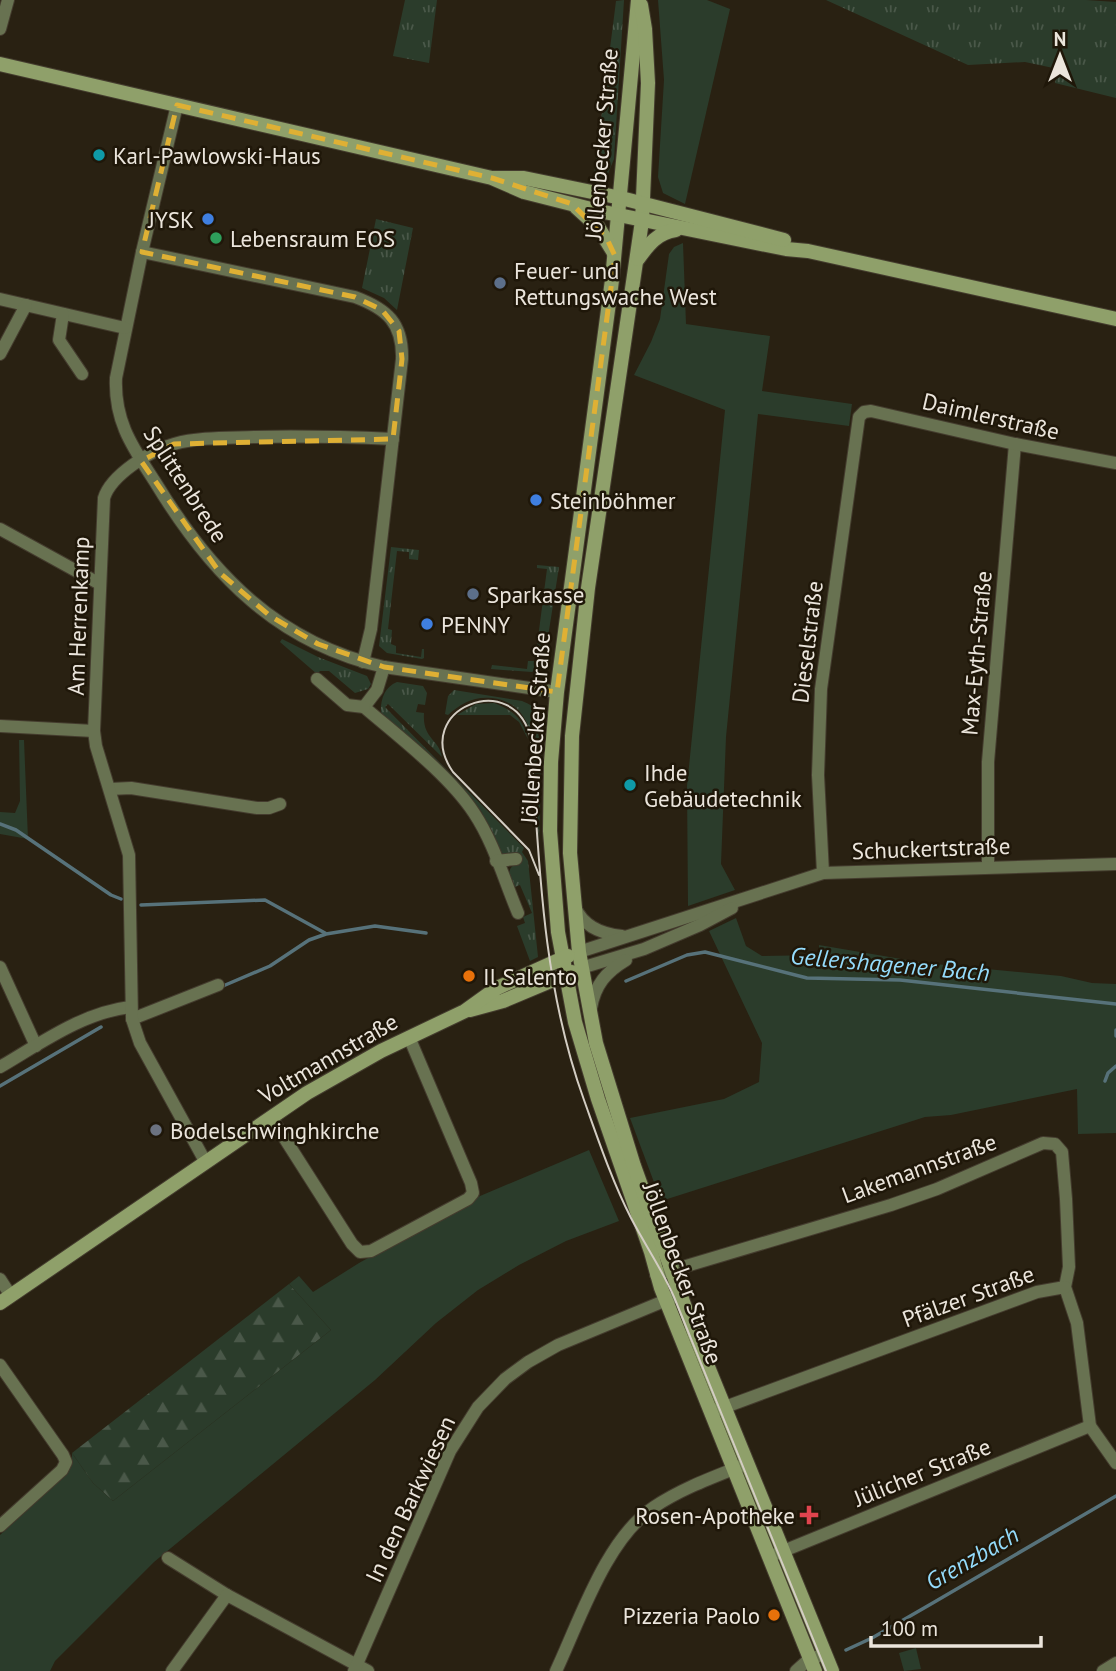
<svg xmlns="http://www.w3.org/2000/svg" width="1116" height="1671" font-family="'PT Sans',sans-serif">
<defs>
<pattern id="grass-tufts" width="24" height="20" patternUnits="userSpaceOnUse" patternTransform="scale(1.75)"><rect width="24" height="20" fill="#2b3c2b"/><path d="M3 7l-1-3M5 7V3M7 7l1-3M15 17l-1-3M17 17v-4M19 17l1-3" fill="none" stroke="#4a5849"/></pattern>
<pattern id="forest-firs" width="22" height="20" patternUnits="userSpaceOnUse" patternTransform="scale(1.75)"><rect width="22" height="20" fill="#2b3c2b"/><path d="M5 1l3.5 6h-7zM16 11l3.5 6h-7z" fill="#4a5849"/></pattern>
</defs>
<rect width="100%" height="100%" fill="#292112"/>
<g fill="url(#grass-tufts)">
<path d="M405,0h32l-8,63 -36,-7z"/>
<path d="M624,0l-10,159 -7,17 -14,7 23,-182z"/>
<path d="M826,0h260l30,2v96l-61,-15 3,-14 -33,-7 -57,3z"/>
<path d="M376,219l37,9 -16,82 -13,-12 -22,-10z"/>
<path d="M391,547l28,3 -1,10 -9,-1v-7l-12,-1 -9,78 4,1 -1,14 5,2v7l25,4 1,-8h2v9l-2,1 -35,-6 -8,-7z"/>
<path d="M537,565l22,2 -15,95 -12,10 -41,-3 1,-4 35,4 1,-8h7l12,-92 -10,-1z"/>
<path d="M282,639l36,18 49,19 4,8 -3,5 -13,4 -26,-22h-9l-3,3 -37,-32z"/>
<path d="M397,682l26,4 4,7 -2,12 -7,-1 -2,8 8,1c-2,26 15,26 18,44l-54,-53 -3,3 139,141 -2,4 6,9 10,96 -8,4 -13,-35 8,-3 -2,-6 9,-4 -12,-28 -8,3c-4,-12 -6,-23 9,-25v-9l-19,1 -21,-44 -100,-97c-1,-13 3,-27 16,-32z"/>
<path d="M454,690l68,11c15,6 20,12 20,28l-3,113c-1,-20 -3,-41 -4,-61 -1,-32 0,-78 -43,-83 -18,-2 -31,5 -44,17l-3,-1 3,-18z"/>
<path d="M494,703c19,7 29,16 34,36l-9,-17 -9,-7h-53l19,-11z"/>
</g>
<path fill="url(#forest-firs)" d="M289,1284l42,46 -218,171 -20,-18 -21,-30z"/>
<g fill="#2b3c2b">
<path d="M658,0h49l23,9 -45,195 -22,-11 -5,-16 6,-97z"/>
<path d="M683,243l3,81 84,12 -8,55 90,13 -3,22 -91,-12 -32,323 -5,127 14,26 -47,16 -1,-120 38,-376 -91,-35 17,-33 9,-23 9,-65 5,-7z"/>
<path d="M19,740h5l4,99 -28,-5v-22l15,1 5,-12z"/>
<path d="M736,918l10,28 16,10 57,-1v-10l106,18 136,13 31,7 24,1v149l-38,1 -1,-45 -126,26 -26,2 -264,84 -31,-83 94,-19 35,-17 3,-39 -53,-112z"/>
<path d="M589,1150l30,71 -53,20 -47,24 -41,25 -42,33 -61,57 -221,182 -99,99 -5,10h-50v-136l67,-61 5,-9v-12l21,30 20,18 218,-171 -42,-46 10,-8 14,16 46,-29 121,-67z"/>
<path d="M916,1648l5,21 -17,2 -5,-18z"/>
</g>
<g fill="none" stroke-linecap="round" stroke-linejoin="round">
<g stroke="#57727a" stroke-width="3.5">
<path d="M0,824l16,6 95,65 10,4"/>
<path d="M141,905l124,-5 60,33"/>
<path d="M626,981l61,-26 18,-3 102,26 93,2 216,24"/>
<path d="M223,986l47,-20 39,-26 17,-6 49,-8 51,7"/>
<path d="M1116,1030v6"/>
<path d="M1105,1081l3,-8 8,-7"/>
<path d="M0,1086l101,-59"/>
<path d="M846,1650l26,-12 59,-34 185,-108"/>
</g>
<g stroke="#443c2e" stroke-width="14">
<g id="street">
<path d="M0,29l8,-29"/>
<path d="M177,105l-35,147 -26,126c-2,45 18,71 41,107 55,90 121,158 227,182l173,25"/>
<path d="M142,252l213,45c32,12 48,26 47,62l-31,270 -8,33"/>
<path d="M0,299l125,29"/>
<path d="M63,314l-4,26 23,34"/>
<path d="M0,354l26,-49"/>
<path d="M0,529l100,55"/>
<path d="M384,667l-7,23 -13,17c35,30 85,68 110,106 20,30 30,67 44,100"/>
<path d="M317,679l30,26 17,2"/>
<path d="M0,726l94,5"/>
<path d="M110,789l21,-1 126,20h12l11,-4"/>
<path d="M496,861l20,-2"/>
<path d="M988,867v-105l27,-318"/>
<path d="M823,873l-5,-98 3,-86 38,-272 5,-5 7,-1 144,33 101,19"/>
<path d="M575,907c8,19 27,27 47,29"/>
<path d="M579,952l244,-79 293,-9"/>
<path d="M0,967l36,79"/>
<path d="M581,968l63,-19 56,-24 32,-17"/>
<path d="M591,1008c4,-23 15,-36 35,-48"/>
<path d="M132,1019l86,-34"/>
<path d="M0,1067c41,-24 82,-54 130,-60"/>
<path d="M271,1117l81,127 8,8 11,-1 97,-52 5,-6 -2,-10 -62,-146"/>
<path d="M205,1161l-65,-118 -8,-24 -3,-164 -33,-109 -2,-15 10,-233c7,-23 47,-48 70,-54 25,-7 54,-6 80,-7 46,-1 93,0 139,2"/>
<path d="M656,1275l235,-70 46,-16 106,-46 12,1 7,8 4,47 3,68 -4,20 12,36 13,103 26,37"/>
<path d="M0,1279l11,17"/>
<path d="M0,1365l63,90 3,7 -4,8 -62,56"/>
<path d="M717,1410l320,-118 28,-5"/>
<path d="M776,1554l314,-128"/>
<path d="M168,1558l59,37 141,76"/>
<path d="M172,1671l55,-76"/>
<path d="M354,1671l96,-220 28,-44 27,-28 23,-17 30,-17 123,-51"/>
<path d="M556,1671c24,-51 50,-132 98,-164 27,-18 57,-29 87,-41"/>
<path d="M796,1671l10,-9 13,-6"/>
<path d="M1103,1671l13,-8"/>
</g>
</g>
<g stroke="#443c2e" stroke-width="16">
<g id="secondary">
<path d="M638,0l-26,280 -55,412 -6,70 -1,69 8,101 17,90 23,77 53,153 10,36 154,383"/>
<path d="M641,5l4,24 3,54 -6,138 -54,367 -16,148 -2,117 9,99 17,91 38,123 61,169 137,336"/>
<path d="M0,64l492,114 32,14 75,19 187,38 22,2 308,68"/>
<path d="M493,178h31l97,20 163,42"/>
<path d="M576,207l22,20 16,26"/>
<path d="M638,259c10,-14 20,-27 38,-29"/>
<path d="M470,1010l33,-9 69,-29"/>
<path d="M0,1303l307,-210 74,-42 84,-40 32,-23 71,-32"/>
</g>
</g>
<use href="#street" stroke="#687251" stroke-width="12"/>
<use href="#secondary" stroke="#8fa06a" stroke-width="14"/>
<path stroke="#d3cdc3" stroke-width="2" d="M539,875l-10,-25 -76,-78c-44,-63 63,-106 78,-32 8,122 11,244 53,360 14,39 28,81 47,118 14,27 31,51 43,79l152,374"/>
</g>
<path fill="none" stroke="#dfb034" stroke-width="5" stroke-dasharray="14 9" stroke-linejoin="round" d="M177,105l315,73 80,26 35,35 8,17 -3,24 -55,412 -173,-25 -66,-23 -48,-28 -50,-43 -79,-112 33,-17 219,-5 9,-80 -3,-28 -17,-21 -27,-13 -213,-45z"/>
<g fill="#0f9aa8" stroke="#1f1709" stroke-width="2.5">
<circle cx="99" cy="155" r="7"/>
<circle cx="630" cy="785" r="7"/>
</g>
<g fill="#3f7fe0" stroke="#1f1709" stroke-width="2.5">
<circle cx="208" cy="219" r="7"/>
<circle cx="536" cy="500" r="7"/>
<circle cx="427" cy="624" r="7"/>
</g>
<circle fill="#2e9e5b" stroke="#1f1709" stroke-width="2.5" cx="216" cy="238" r="7"/>
<g fill="#5c6f8a" stroke="#1f1709" stroke-width="2.5">
<circle cx="500" cy="283" r="7"/>
<circle cx="473" cy="594" r="7"/>
</g>
<g fill="#e8710a" stroke="#1f1709" stroke-width="2.5">
<circle cx="469" cy="976" r="7"/>
<circle cx="774" cy="1615" r="7"/>
</g>
<circle fill="#6b7280" stroke="#1f1709" stroke-width="2.5" cx="156" cy="1130" r="7"/>
<path fill="#e0444e" stroke="#1f1709" stroke-width="2.5" d="M805.5 1504.5h7v7h7v7h-7v7h-7v-7h-7v-7h7z"/>
<g text-anchor="middle" dominant-baseline="central" stroke-width="5" stroke-linejoin="round" paint-order="stroke">
<g font-size="23" fill="#ebe5dc" stroke="#1f1709">
<text transform="translate(601 144) rotate(-85)">Jöllenbecker Straße</text>
<text transform="translate(991 416) rotate(13)">Daimlerstraße</text>
<text transform="translate(186 484) rotate(57)">Splittenbrede</text>
<text transform="translate(78 616) rotate(-88)">Am Herrenkamp</text>
<text transform="translate(807 642) rotate(-83)">Dieselstraße</text>
<text transform="translate(976 653) rotate(-85)">Max-Eyth-Straße</text>
<text transform="translate(535 728) rotate(-86)">Jöllenbecker Straße</text>
<text transform="translate(931 848) rotate(-2)">Schuckertstraße</text>
<text transform="translate(328 1058) rotate(-30)">Voltmannstraße</text>
<text transform="translate(919 1168) rotate(-20)">Lakemannstraße</text>
<text transform="translate(683 1273) rotate(70)">Jöllenbecker Straße</text>
<text transform="translate(968 1296) rotate(-20)">Pfälzer Straße</text>
<text transform="translate(922 1472) rotate(-22)">Jülicher Straße</text>
<text transform="translate(410 1499) rotate(-65)">In den Barkwiesen</text>
</g>
<g font-size="23" fill="#ebe5dc" stroke="#1f1709" text-anchor="start">
<text x="113" y="155">Karl-Pawlowski-Haus</text>
<text x="194" y="219" text-anchor="end">JYSK</text>
<text x="230" y="238">Lebensraum EOS</text>
<text x="514" y="270">Feuer- und<tspan x="514" dy="26">Rettungswache West</tspan></text>
<text x="550" y="500">Steinböhmer</text>
<text x="487" y="594">Sparkasse</text>
<text x="441" y="624">PENNY</text>
<text x="644" y="772">Ihde<tspan x="644" dy="26">Gebäudetechnik</tspan></text>
<text x="483" y="976">Il Salento</text>
<text x="170" y="1130">Bodelschwinghkirche</text>
<text x="795" y="1515" text-anchor="end">Rosen-Apotheke</text>
<text x="760" y="1615" text-anchor="end">Pizzeria Paolo</text>
</g>
<g font-size="24" font-style="italic" fill="#94dbfb" stroke="#1f1709">
<text transform="translate(890 964) rotate(5)">Gellershagener Bach</text>
<text transform="translate(972 1558) rotate(-30)">Grenzbach</text>
</g>
</g>
<g transform="translate(1060 56)" stroke="#1f1709" stroke-width="5" paint-order="stroke">
<path d="M0-5L12 26L0 18L-12 26Z" fill="#ebe5dc"/>
<text y="-10" font-size="19" font-weight="bold" text-anchor="middle" fill="#ebe5dc">N</text>
</g>
<path d="M871 1636v10h170v-10" fill="none" stroke="#ebe5dc" stroke-width="3.5"/>
<text x="881" y="1636" font-size="21" fill="#ebe5dc" stroke="#1f1709" stroke-width="5" paint-order="stroke">100 m</text>
</svg>
